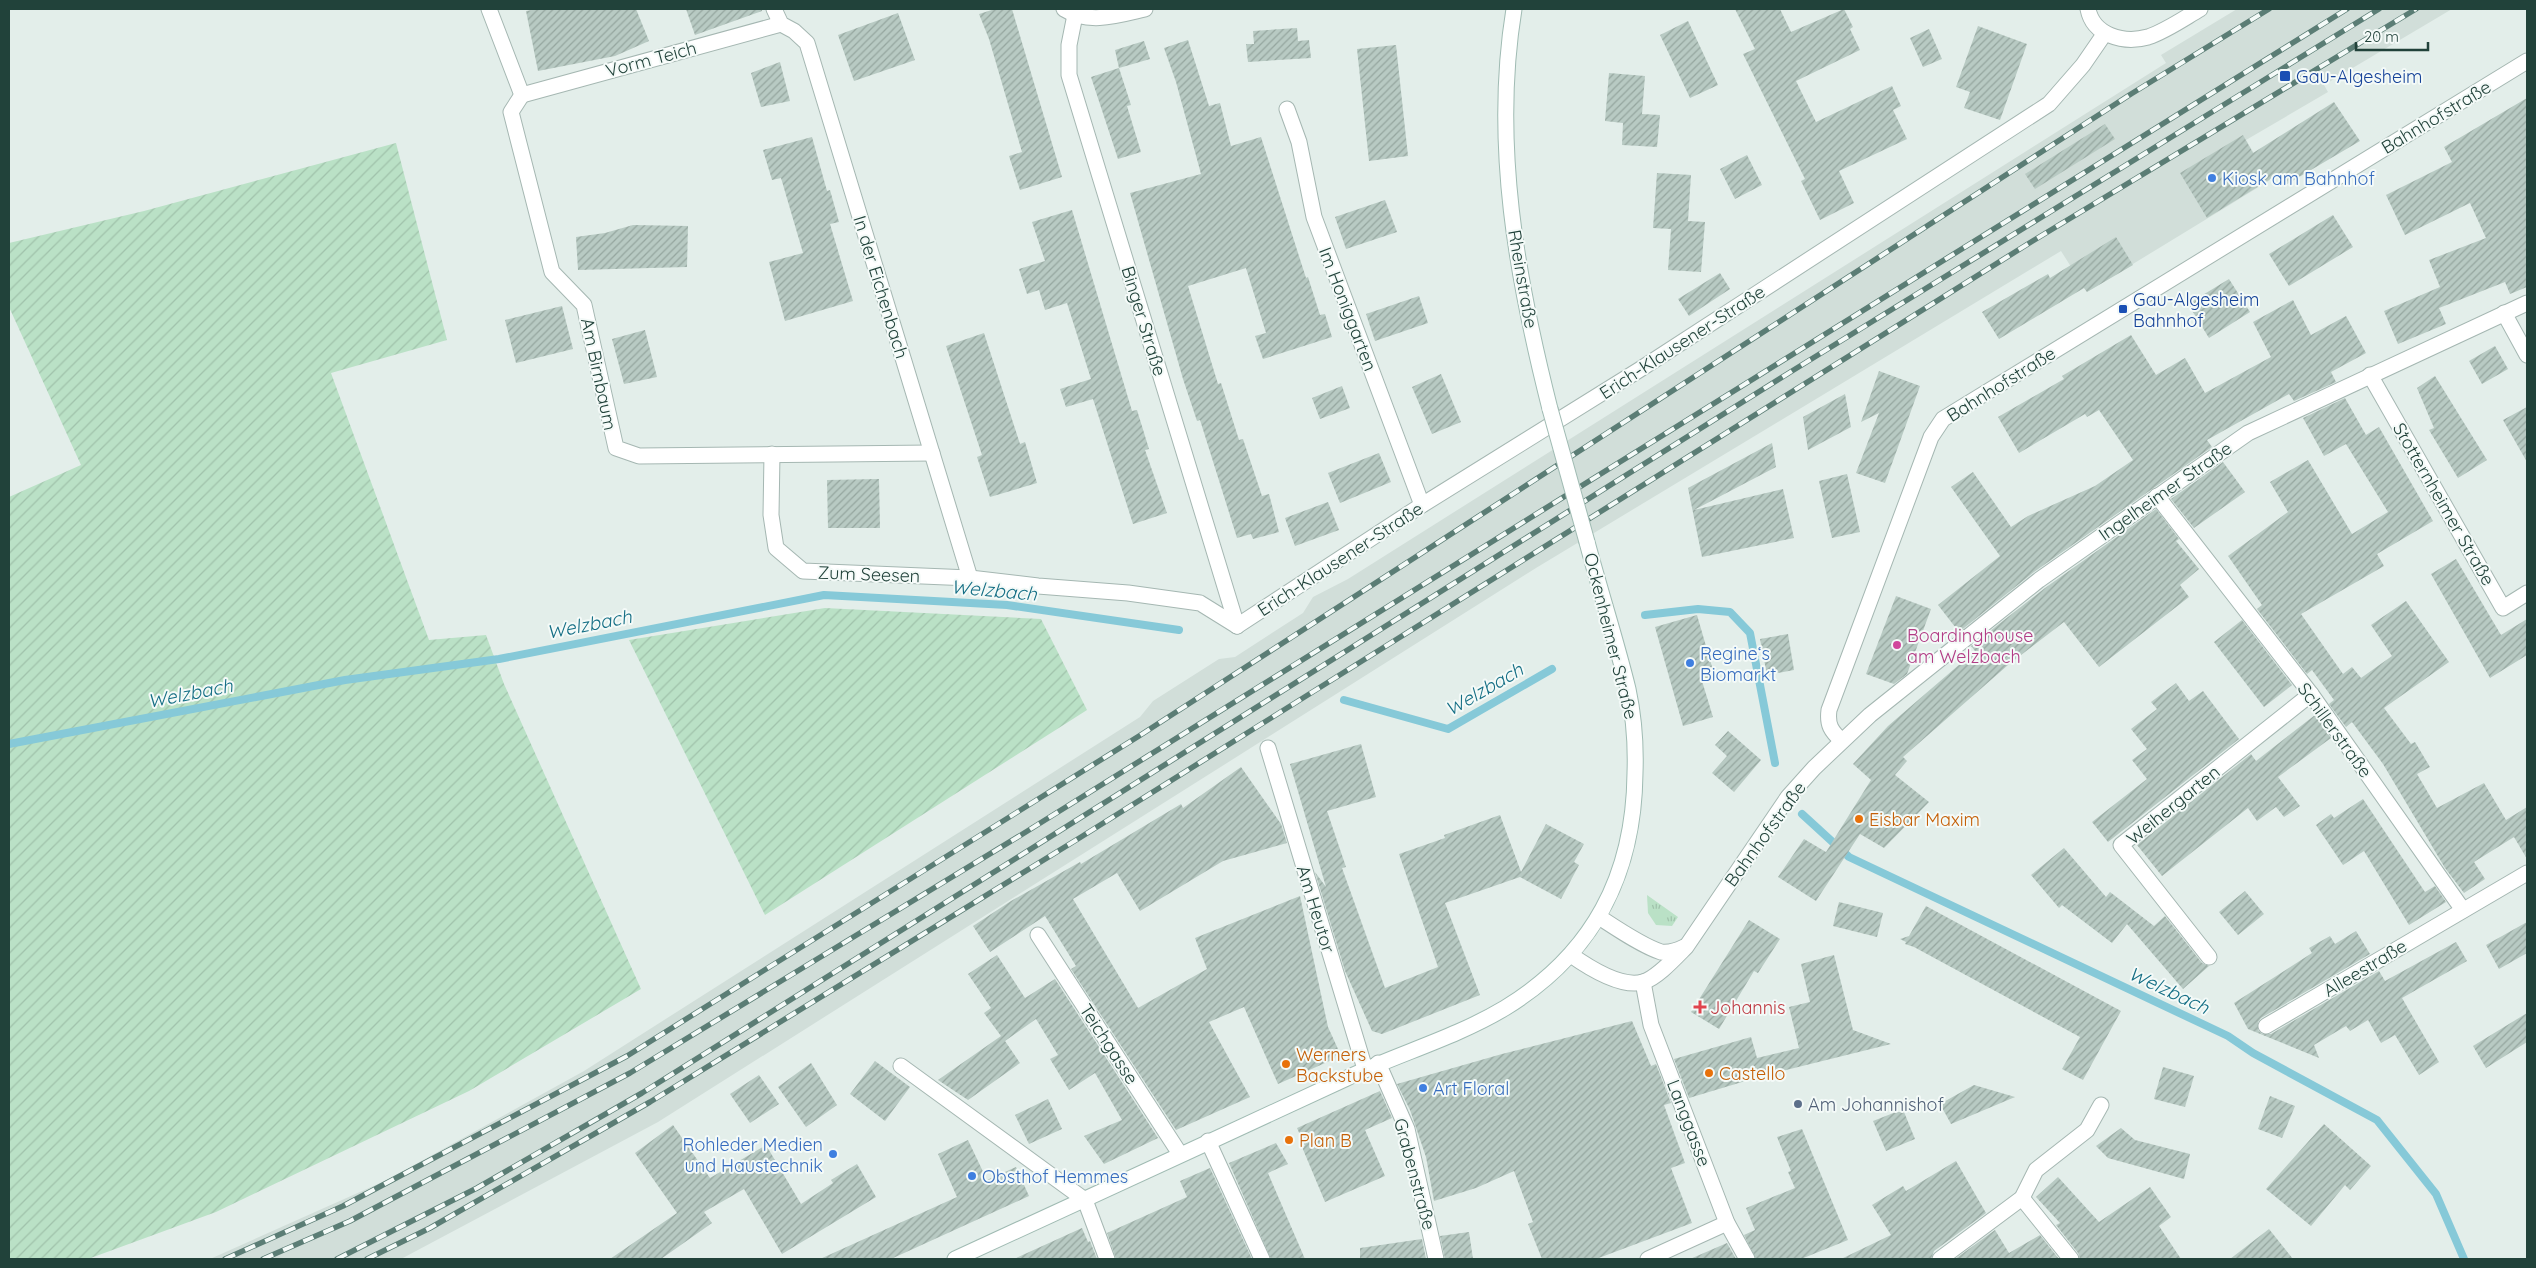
<svg xmlns="http://www.w3.org/2000/svg" width="2536" height="1268" font-family="Quicksand,sans-serif">
<defs>
<pattern id="grass-tufts" width="24" height="20" patternUnits="userSpaceOnUse" patternTransform="scale(1.25)"><rect width="24" height="20" fill="#bae1c6"/><path d="M3 7l-1-3M5 7V3M7 7l1-3M15 17l-1-3M17 17v-4M19 17l1-3" fill="none" stroke="#a0c2ab"/></pattern>
<pattern id="garden-furrows" width="10" height="10" patternUnits="userSpaceOnUse" patternTransform="scale(1.25)"><rect width="10" height="10" fill="#bae1c6"/><path d="M-1 1l2-2M0 10L10 0M9 11l2-2" fill="none" stroke="#a0c2ab"/></pattern>
<pattern id="building-hatch" width="6" height="6" patternUnits="userSpaceOnUse" patternTransform="scale(1.25)"><rect width="6" height="6" fill="#b8cac3"/><path d="M-1 1l2-2M0 6l6-6M5 7l2-2" fill="none" stroke="#95a69f"/></pattern>
</defs>
<rect width="100%" height="100%" fill="#e3eeea"/>
<path fill="#d1ded9" d="M2237,9h215l-128,76 4,7 -82,48 24,40 -47,29 -136,83 -26,-41 -525,317 -878,554 -257,137h-191l179,-80 195,-108 556,-354 13,-16 66,-42 16,-2 68,-44 10,-16 35,-18 818,-516 -5,-8z"/>
<path fill="url(#grass-tufts)" d="M1647,895l31,22 -6,9 -16,-1 -8,-12z"/>
<g fill="url(#garden-furrows)">
<path d="M396,143l51,197 -116,33 98,267 57,-5 18,49 137,305 -172,102 -253,121 -128,47h-79v-762l72,-32 -72,-158v-64l135,-32z"/>
<path d="M825,608l216,11 46,91 -322,205 -136,-275z"/>
</g>
<g fill="none" stroke-linecap="round" stroke-linejoin="round">
<g stroke="#86c9d8" stroke-width="8">
<path d="M1645,615l53,-6 32,3 20,21 25,130"/>
<path d="M1344,700l104,29 104,-60"/>
<path d="M9,744l336,-64 154,-21 325,-64 183,10 172,25"/>
<path d="M1802,814l47,43 379,179 25,17 124,67 59,74 28,65"/>
</g>
</g>
<g fill="url(#building-hatch)">
<path d="M538,9h98l13,32 -34,15 -77,15 -12,-60z"/>
<path d="M686,9h76v2l-67,24z"/>
<path d="M995,9h17l50,168 -42,13 -11,-34 13,-4 -33,-113 -10,-25z"/>
<path d="M1735,9h45l11,23 53,-23 9,18 -3,2 10,21 -64,31 20,41 76,-36 9,20 -8,4 14,29 -68,32 15,32 -34,17 -19,-39 4,-2 -62,-125 12,-5z"/>
<path d="M898,13l17,47 -61,21 -16,-46z"/>
<path d="M1688,21l30,64 -28,13 -30,-63z"/>
<path d="M1978,26l49,18 -27,76 -36,-12 6,-16 -14,-5z"/>
<path d="M1297,28l1,13 11,-1 2,18 -63,4 -2,-18h8l-1,-13z"/>
<path d="M1929,29l13,30 -19,8 -13,-29z"/>
<path d="M1188,40l21,66 11,-3 11,43 30,-9 45,141 2,-1 12,38 5,-1 7,23 -69,22 -8,-23 11,-3 -20,-65 -58,18 30,98 3,-1 18,57 4,-1 19,57 7,-2 10,38 -26,7 -2,-5 -14,4 -37,-118 -3,1 -14,-42 -53,-186 71,-19 -25,-92 -12,-34z"/>
<path d="M1144,41l6,18 -31,9 -4,-18z"/>
<path d="M1396,45l12,111 -39,5 -12,-112z"/>
<path d="M780,62l10,39 -29,6 -10,-34z"/>
<path d="M1119,68l12,37 -4,1 14,46 -23,7 -27,-82z"/>
<path d="M1609,73l36,3 -3,38 18,1 -3,32 -35,-2 1,-22 -18,-2z"/>
<path d="M2527,98v189l-17,7 -5,-12 -66,26 7,16 -48,20 -14,-33 56,-24 -11,-27 57,-22 -16,-35 -65,32 -19,-40 66,-33 -8,-15z"/>
<path d="M2334,102l26,39 -76,45 -7,-11 -70,43 -27,-45 63,-38 10,18z"/>
<path d="M2105,124l10,15 -80,50 -10,-15z"/>
<path d="M812,137l15,54 3,-1 9,32 -9,2 23,77 -68,20 -16,-59 34,-9 -22,-75 -9,2 -9,-30z"/>
<path d="M1747,155l15,30 -27,14 -15,-30z"/>
<path d="M1657,173l34,2 -3,46 17,1 -4,50 -33,-2 3,-41 -18,-1z"/>
<path d="M1385,200l12,32 -51,17 -11,-32z"/>
<path d="M1072,210l60,201 5,-1 12,39 -4,1 22,63 -34,11 -40,-125 -27,8 -6,-18 31,-10 -24,-76 -22,7 -6,-20 -12,4 -8,-25 26,-8 -13,-39z"/>
<path d="M2333,215l20,32 -64,39 -20,-32z"/>
<path d="M633,225l55,1 -1,41 -109,3 -2,-33 29,-4z"/>
<path d="M2116,237l17,28 -46,27 -3,-4 -85,51 -17,-27 66,-38 2,4z"/>
<path d="M1720,273l10,16 -41,27 -11,-17z"/>
<path d="M2229,279l21,33 -41,26 -21,-34z"/>
<path d="M1419,296l9,27 -53,18 -9,-27z"/>
<path d="M2293,300l18,35 35,-19 20,37 -35,19 5,10 -42,19 -5,-7 -82,46 5,7 -178,125 -75,60 -21,-27 62,-49 -49,-69 22,-15 38,55 17,-11 67,-30 38,-26 -34,-50 -12,7 -2,-3 -66,39 -21,-36 66,-38 -2,-3 69,-41 25,40 29,-17 20,35 66,-36 -18,-35z"/>
<path d="M562,306l11,43 -57,14 -11,-43z"/>
<path d="M645,330l12,47 -33,7 -12,-45z"/>
<path d="M984,333l36,111 5,-2 12,41 -47,14 -13,-40 5,-2 -36,-109z"/>
<path d="M2495,346l13,23 -26,15 -13,-23z"/>
<path d="M1879,371l41,15 -35,97 -29,-10 23,-60 -18,9z"/>
<path d="M1441,374l20,48 -29,12 -20,-47z"/>
<path d="M2435,376l52,84 -29,18 -29,-48 5,-2 -17,-40z"/>
<path d="M1342,386l8,22 -30,11 -8,-21z"/>
<path d="M1845,394l6,33 -43,23 -5,-33z"/>
<path d="M2345,398l21,37 13,-8 54,94 -56,33 7,12 -83,48 42,60 9,-7 9,11 31,-22 -21,-31 35,-24 43,61 -65,46 27,36 4,-2 15,25 -13,7 20,34 47,-25 22,37 21,-13v52l-13,-22 -40,25 11,17 -21,14 -19,-25 -62,-104 -31,-42 -6,5 -17,-23 5,-4 -22,-30 -5,4 -50,-65 5,-4 -34,-49 60,-44 -18,-30 38,-22 44,74 36,-22 -42,-68 -22,12 -21,-38z"/>
<path d="M2527,407v55l-24,-42z"/>
<path d="M1772,443l4,24 -82,43 89,-21 11,49 -92,19 -14,-69z"/>
<path d="M1379,453l12,29 -51,21 -12,-30z"/>
<path d="M2223,462l22,30 -51,36 -23,-29z"/>
<path d="M1847,474l13,58 -28,6 -13,-57z"/>
<path d="M879,479l1,49h-52l-1,-48z"/>
<path d="M1328,502l11,28 -44,16 -10,-28z"/>
<path d="M2156,509l23,30 -3,2 23,28 -19,16 9,12 -90,70 -35,-45 -56,43 -105,92 4,4 -12,14 34,27 -45,46 -24,-14 -44,67 -38,-24 26,-38 22,13 45,-72 -18,-16 35,-38 87,-75 -4,-5 74,-58z"/>
<path d="M2456,559l45,76 26,-16v36l-37,23 -59,-104z"/>
<path d="M1896,596l35,13 -24,65 -13,10 -28,-10z"/>
<path d="M1697,615l18,62 -13,4 11,36 -30,9 -28,-99z"/>
<path d="M2242,620l50,65 -28,22 -50,-65z"/>
<path d="M1788,634l6,36 -27,5 -7,-36z"/>
<path d="M2176,683l13,18 14,-10 36,48 -131,103 -16,-20 55,-43 -15,-19 15,-11 -16,-20 26,-20 -6,-7z"/>
<path d="M2315,715l16,23 -53,39 22,29 -16,11 -8,-10 -19,14 -9,-13 -86,68 -25,-31 114,-91 5,7z"/>
<path d="M1728,731l33,29 -27,32 -22,-19 15,-17 -12,-11z"/>
<path d="M1361,744l15,53 -49,14 19,56 -4,1 43,120 53,-21 -39,-113 46,-16 -1,-3 56,-20 21,57 25,-48 38,20 -10,18 5,3 -18,34 -41,-22 -75,26 35,92 -98,39 -10,-3 -27,-60 -30,-99 11,15 -36,-123z"/>
<path d="M1241,767l40,57 6,19 -64,18 -83,50 -23,-38 -44,26 65,109 69,-39 -12,-31 105,-42 28,131 10,22 -4,10 -56,25 -34,-77 -35,15 41,75 -74,33 -105,-161 5,-3 -31,-50 -55,36 -17,-26 38,-25 69,-39 1,2 100,-60 2,4z"/>
<path d="M2363,799l62,93 10,-6 11,16 -37,23 -45,-74 -21,14 -27,-40 15,-11 3,4z"/>
<path d="M2064,848l42,49 4,-5 44,34 11,-10 37,47 7,3 -26,23 -56,-65 -15,19 -50,-38 -3,3 -28,-33z"/>
<path d="M2245,891l19,23 -26,21 -19,-23z"/>
<path d="M1839,902l44,11 -6,24 -44,-11z"/>
<path d="M1926,906l195,105 -38,69 -21,-11 18,-32 -166,-90 -9,-3 1,-2 -6,-3 9,-3z"/>
<path d="M1749,920l31,19 -22,34 -4,-2 -35,58 -28,-17z"/>
<path d="M2527,922v31l-28,16 -13,-24z"/>
<path d="M2356,931l14,23 -109,64 -3,4v8l4,4h9l108,-63 6,10 71,-39 11,19 -65,37 37,64 -20,13 -24,-40 -14,8 -13,-23 -18,11 -4,-5 -32,19 5,13 -71,-29 -14,-26 78,-50 -3,-5 21,-12 5,8z"/>
<path d="M997,955l28,43 30,-19 103,159 -54,26 -20,-28 38,-16 -27,-47 -26,17 -19,-31 8,-4 -22,-36 -31,22 15,22 -52,37 -30,-20 63,-44 -17,-23 7,-5 -23,-34z"/>
<path d="M1834,955l19,75 38,14 -129,32 -73,22 -15,-39 77,-22 6,21 42,-10 -10,-41 21,-5 -9,-38z"/>
<path d="M2527,1013v29l-41,26 -13,-22z"/>
<path d="M1632,1021l19,45 5,-2 15,39 -7,2 21,58 -14,5 21,55 -96,36h-54l-14,-35 5,-2 -19,-51 -38,17 -42,13 -8,-44 -16,-47 -13,-26 105,-30z"/>
<path d="M875,1061l35,26 -25,34 -35,-27z"/>
<path d="M811,1063l26,42 -31,22 -28,-40z"/>
<path d="M2163,1067l31,9 -9,31 -31,-8z"/>
<path d="M759,1075l20,29 -29,19 -20,-29z"/>
<path d="M1974,1085l41,12 -64,27 -11,-20z"/>
<path d="M1380,1091l12,27 -27,12 20,46 -60,26 -23,-55 3,-1 -8,-18z"/>
<path d="M2270,1096l25,10 -13,32 -24,-9z"/>
<path d="M1048,1099l14,30 -33,15 -14,-29z"/>
<path d="M1896,1112h8l11,27 -29,12 -13,-30z"/>
<path d="M2324,1124l47,42 -21,24 -5,-5 -34,41 -45,-37z"/>
<path d="M673,1125l37,53 56,-33 35,59 32,-21 -2,-3 26,-16 19,33 -94,57 -38,-65 -40,23 8,11 -51,36h-51l67,-46 -42,-60z"/>
<path d="M2121,1128l14,12 55,14 -6,25 -76,-21 -12,-12z"/>
<path d="M1802,1129l46,111 -47,19h-45l-12,-24 11,-5 -9,-22 49,-20 -7,-16 3,-1 -14,-34z"/>
<path d="M968,1140l19,40 29,-13 13,29 -138,63h-71l137,-62 -19,-43z"/>
<path d="M1276,1143l12,21 -20,9 37,86h-34l-42,-96z"/>
<path d="M1956,1161l30,52 -52,38 -3,8h-90l50,-24 -19,-30 31,-19 3,5z"/>
<path d="M1210,1168l42,91h-136l-9,-26 80,-36 -7,-16z"/>
<path d="M2058,1177l41,45 51,-35 21,30 -12,9 22,33h-101l-2,-6 -22,-28 4,-2 -24,-26z"/>
<path d="M1082,1228l6,14 2,-1 7,18h-83z"/>
<path d="M2269,1229l24,30h-63z"/>
<path d="M1995,1230l14,23 31,-18 19,24h-104z"/>
<path d="M1469,1232l4,27h-28l-5,-23z"/>
<path d="M1422,1239l4,20h-66v-11z"/>
<path d="M1727,1243l9,16h-46z"/>
</g>
<g fill="none" stroke-linecap="round" stroke-linejoin="round">
<g stroke="#a5b7b2" stroke-width="17">
<g id="minor">
<path d="M489,9l33,86"/>
<path d="M774,9l7,15 13,7 13,12 163,535"/>
<path d="M2088,9c5,26 35,35 60,28 18,-6 35,-18 52,-28"/>
<path d="M1075,15l-6,30v30l168,551"/>
<path d="M522,95l-11,17 41,160 32,33 32,143 23,8 293,-3"/>
<path d="M522,95l259,-71"/>
<path d="M1287,109l12,33 15,75 108,288"/>
<path d="M2504,313l23,42"/>
<path d="M2370,375l133,233 24,-15"/>
<path d="M772,454l-1,61 5,33 27,23 167,7 68,8 90,7 72,10 37,23"/>
<path d="M2157,496l154,198 152,216"/>
<path d="M1237,626l185,-121 217,-135 410,-266 34,-39 22,-32"/>
<path d="M1842,741c-11,-10 -15,-16 -13,-31l102,-273 12,-18 584,-358"/>
<path d="M1268,748l97,321"/>
<path d="M1599,917c17,11 43,29 62,35 8,1 17,-2 23,-5"/>
<path d="M1038,935l142,219"/>
<path d="M1571,955c17,12 50,33 72,27 14,-4 33,-25 43,-35l102,-150 26,-29 56,-53 169,-135 209,-147 279,-130"/>
<path d="M2209,957l-88,-112 190,-151"/>
<path d="M1643,982l8,43 76,198 20,36"/>
<path d="M2266,1026l261,-153"/>
<path d="M1378,1063l29,66 29,130"/>
<path d="M901,1066l184,134 22,59"/>
<path d="M1208,1141l54,118"/>
<path d="M2022,1198l49,61"/>
<path d="M1648,1259l79,-36"/>
<path d="M1940,1259l82,-61 14,-28 51,-40 14,-25"/>
</g>
</g>
<g stroke="#a5b7b2" stroke-width="17">
<path id="tertiary" d="M1064,9c25,16 55,6 81,0"/>
</g>
<g stroke="#a0bbb3" stroke-width="17">
<g id="secondary">
<path d="M1514,9c-22,134 3,270 36,400"/>
<path d="M955,1259c130,-59 260,-120 390,-180 52,-25 110,-41 160,-71 88,-54 129,-132 130,-235 1,-28 -1,-56 -7,-84 -12,-49 -28,-98 -41,-147"/>
</g>
</g>
<use href="#minor" stroke="#fff" stroke-width="15"/>
<use href="#tertiary" stroke="#fff" stroke-width="15"/>
<use href="#secondary" stroke="#fff" stroke-width="15"/>
<g stroke="#5b7d75" stroke-width="5.5">
<g id="rail">
<path d="M225,1259l118,-53 284,-150 512,-320 992,-642 138,-85"/>
<path d="M263,1259l87,-38 280,-148 391,-238 1326,-826"/>
<path d="M337,1259l140,-71 165,-95 1150,-722 587,-362"/>
<path d="M367,1259l63,-31 220,-126 431,-265 950,-595 385,-233"/>
</g>
</g>
<use href="#rail" stroke="#f4faf8" stroke-width="4" stroke-dasharray="11" stroke-linecap="butt"/>
<g stroke="#a0bbb3" stroke-width="17" stroke-linecap="butt">
<path id="secondary-bridge" d="M1550,409l37,133"/>
</g>
<use href="#secondary-bridge" stroke="#fff" stroke-width="15"/>
</g>
<g fill="#1a4fb4" stroke="#f4faf8" stroke-width="2">
<rect x="2279" y="70" width="12" height="12" rx="2.5"/>
<rect x="2118" y="304" width="10" height="10" rx="2.5"/>
</g>
<g fill="#3f7fe0" stroke="#f4faf8" stroke-width="2">
<circle cx="2212" cy="178" r="5"/>
<circle cx="1690" cy="663" r="5"/>
<circle cx="1423" cy="1088" r="5"/>
<circle cx="833" cy="1154" r="5"/>
<circle cx="972" cy="1176" r="5"/>
</g>
<circle fill="#d1479c" stroke="#f4faf8" stroke-width="2" cx="1897" cy="645" r="5"/>
<g fill="#e8710a" stroke="#f4faf8" stroke-width="2">
<circle cx="1859" cy="819" r="5"/>
<circle cx="1286" cy="1064" r="5"/>
<circle cx="1709" cy="1073" r="5"/>
<circle cx="1289" cy="1140" r="5"/>
</g>
<path fill="#e0444e" stroke="#f4faf8" stroke-width="2" d="M1697.5 999.5h5v5h5v5h-5v5h-5v-5h-5v-5h5z"/>
<circle fill="#5c6f8a" stroke="#f4faf8" stroke-width="2" cx="1798" cy="1104" r="5"/>
<g text-anchor="middle" dominant-baseline="central" stroke-width="4" stroke-linejoin="round" paint-order="stroke">
<g font-size="18" fill="#21423a" stroke="#f4faf8">
<text transform="translate(651 59) rotate(-15)">Vorm Teich</text>
<text transform="translate(2436 117) rotate(-31)">Bahnhofstraße</text>
<text transform="translate(1523 279) rotate(80)">Rheinstraße</text>
<text transform="translate(881 287) rotate(73)">In der Eichenbach</text>
<text transform="translate(1348 309) rotate(69)">Im Honiggarten</text>
<text transform="translate(1144 321) rotate(73)">Binger Straße</text>
<text transform="translate(1682 342) rotate(-33)">Erich-Klausener-Straße</text>
<text transform="translate(599 374) rotate(78)">Am Birnbaum</text>
<text transform="translate(2001 384) rotate(-32)">Bahnhofstraße</text>
<text transform="translate(2165 491) rotate(-35)">Ingelheimer Straße</text>
<text transform="translate(2444 504) rotate(60)">Stotternheimer Straße</text>
<text transform="translate(1340 559) rotate(-33)">Erich-Klausener-Straße</text>
<text transform="translate(869 574) rotate(2)">Zum Seesen</text>
<text transform="translate(1611 636) rotate(76)">Ockenheimer Straße</text>
<text transform="translate(2335 730) rotate(54)">Schillerstraße</text>
<text transform="translate(2173 805) rotate(-39)">Weihergarten</text>
<text transform="translate(1765 834) rotate(-54)">Bahnhofstraße</text>
<text transform="translate(1316 909) rotate(73)">Am Heutor</text>
<text transform="translate(2365 968) rotate(-31)">Alleestraße</text>
<text transform="translate(1109 1044) rotate(57)">Teichgasse</text>
<text transform="translate(1689 1123) rotate(69)">Langgasse</text>
<text transform="translate(1415 1174) rotate(75)">Grabenstraße</text>
</g>
<g font-size="18" fill="#164399" stroke="#f4faf8" text-anchor="start">
<text x="2296" y="76">Gau-Algesheim</text>
<text x="2133" y="299">Gau-Algesheim<tspan x="2133" dy="21">Bahnhof</tspan></text>
</g>
<g font-size="18" fill="#366cbe" stroke="#f4faf8" text-anchor="start">
<text x="2222" y="178">Kiosk am Bahnhof</text>
<text x="1700" y="653">Regine‘s<tspan x="1700" dy="21">Biomarkt</tspan></text>
<text x="1433" y="1088">Art Floral</text>
<text x="823" y="1144" text-anchor="end">Rohleder Medien<tspan x="823" dy="21">und Haustechnik</tspan></text>
<text x="982" y="1176">Obsthof Hemmes</text>
</g>
<g font-size="18" fill="#b23c85" stroke="#f4faf8" text-anchor="start">
<text x="1907" y="635">Boardinghouse<tspan x="1907" dy="21">am Welzbach</tspan></text>
</g>
<g font-size="18" fill="#c56008" stroke="#f4faf8" text-anchor="start">
<text x="1869" y="819">Eisbar Maxim</text>
<text x="1296" y="1054">Werners<tspan x="1296" dy="21">Backstube</tspan></text>
<text x="1719" y="1073">Castello</text>
<text x="1299" y="1140">Plan B</text>
</g>
<g font-size="18" fill="#be3a42" stroke="#f4faf8" text-anchor="start">
<text x="1710" y="1007">Johannis</text>
</g>
<g font-size="18" fill="#4e5e75" stroke="#f4faf8" text-anchor="start">
<text x="1808" y="1104">Am Johannishof</text>
</g>
<g font-size="19" font-style="italic" fill="#146e84" stroke="#f4faf8">
<text transform="translate(994 590) rotate(5)">Welzbach</text>
<text transform="translate(589 624) rotate(-11)">Welzbach</text>
<text transform="translate(1484 689) rotate(-30)">Welzbach</text>
<text transform="translate(190 693) rotate(-11)">Welzbach</text>
<text transform="translate(2169 990) rotate(25)">Welzbach</text>
</g>
</g>
<rect width="2536" height="1268" fill="none" stroke="#21423a" stroke-width="20"/>
<path d="M2356 42v8h72v-8" fill="none" stroke="#21423a" stroke-width="2.5"/>
<text x="2364" y="42" font-size="15" fill="#21423a" stroke="#f4faf8" stroke-width="4" paint-order="stroke">20 m</text>
</svg>
